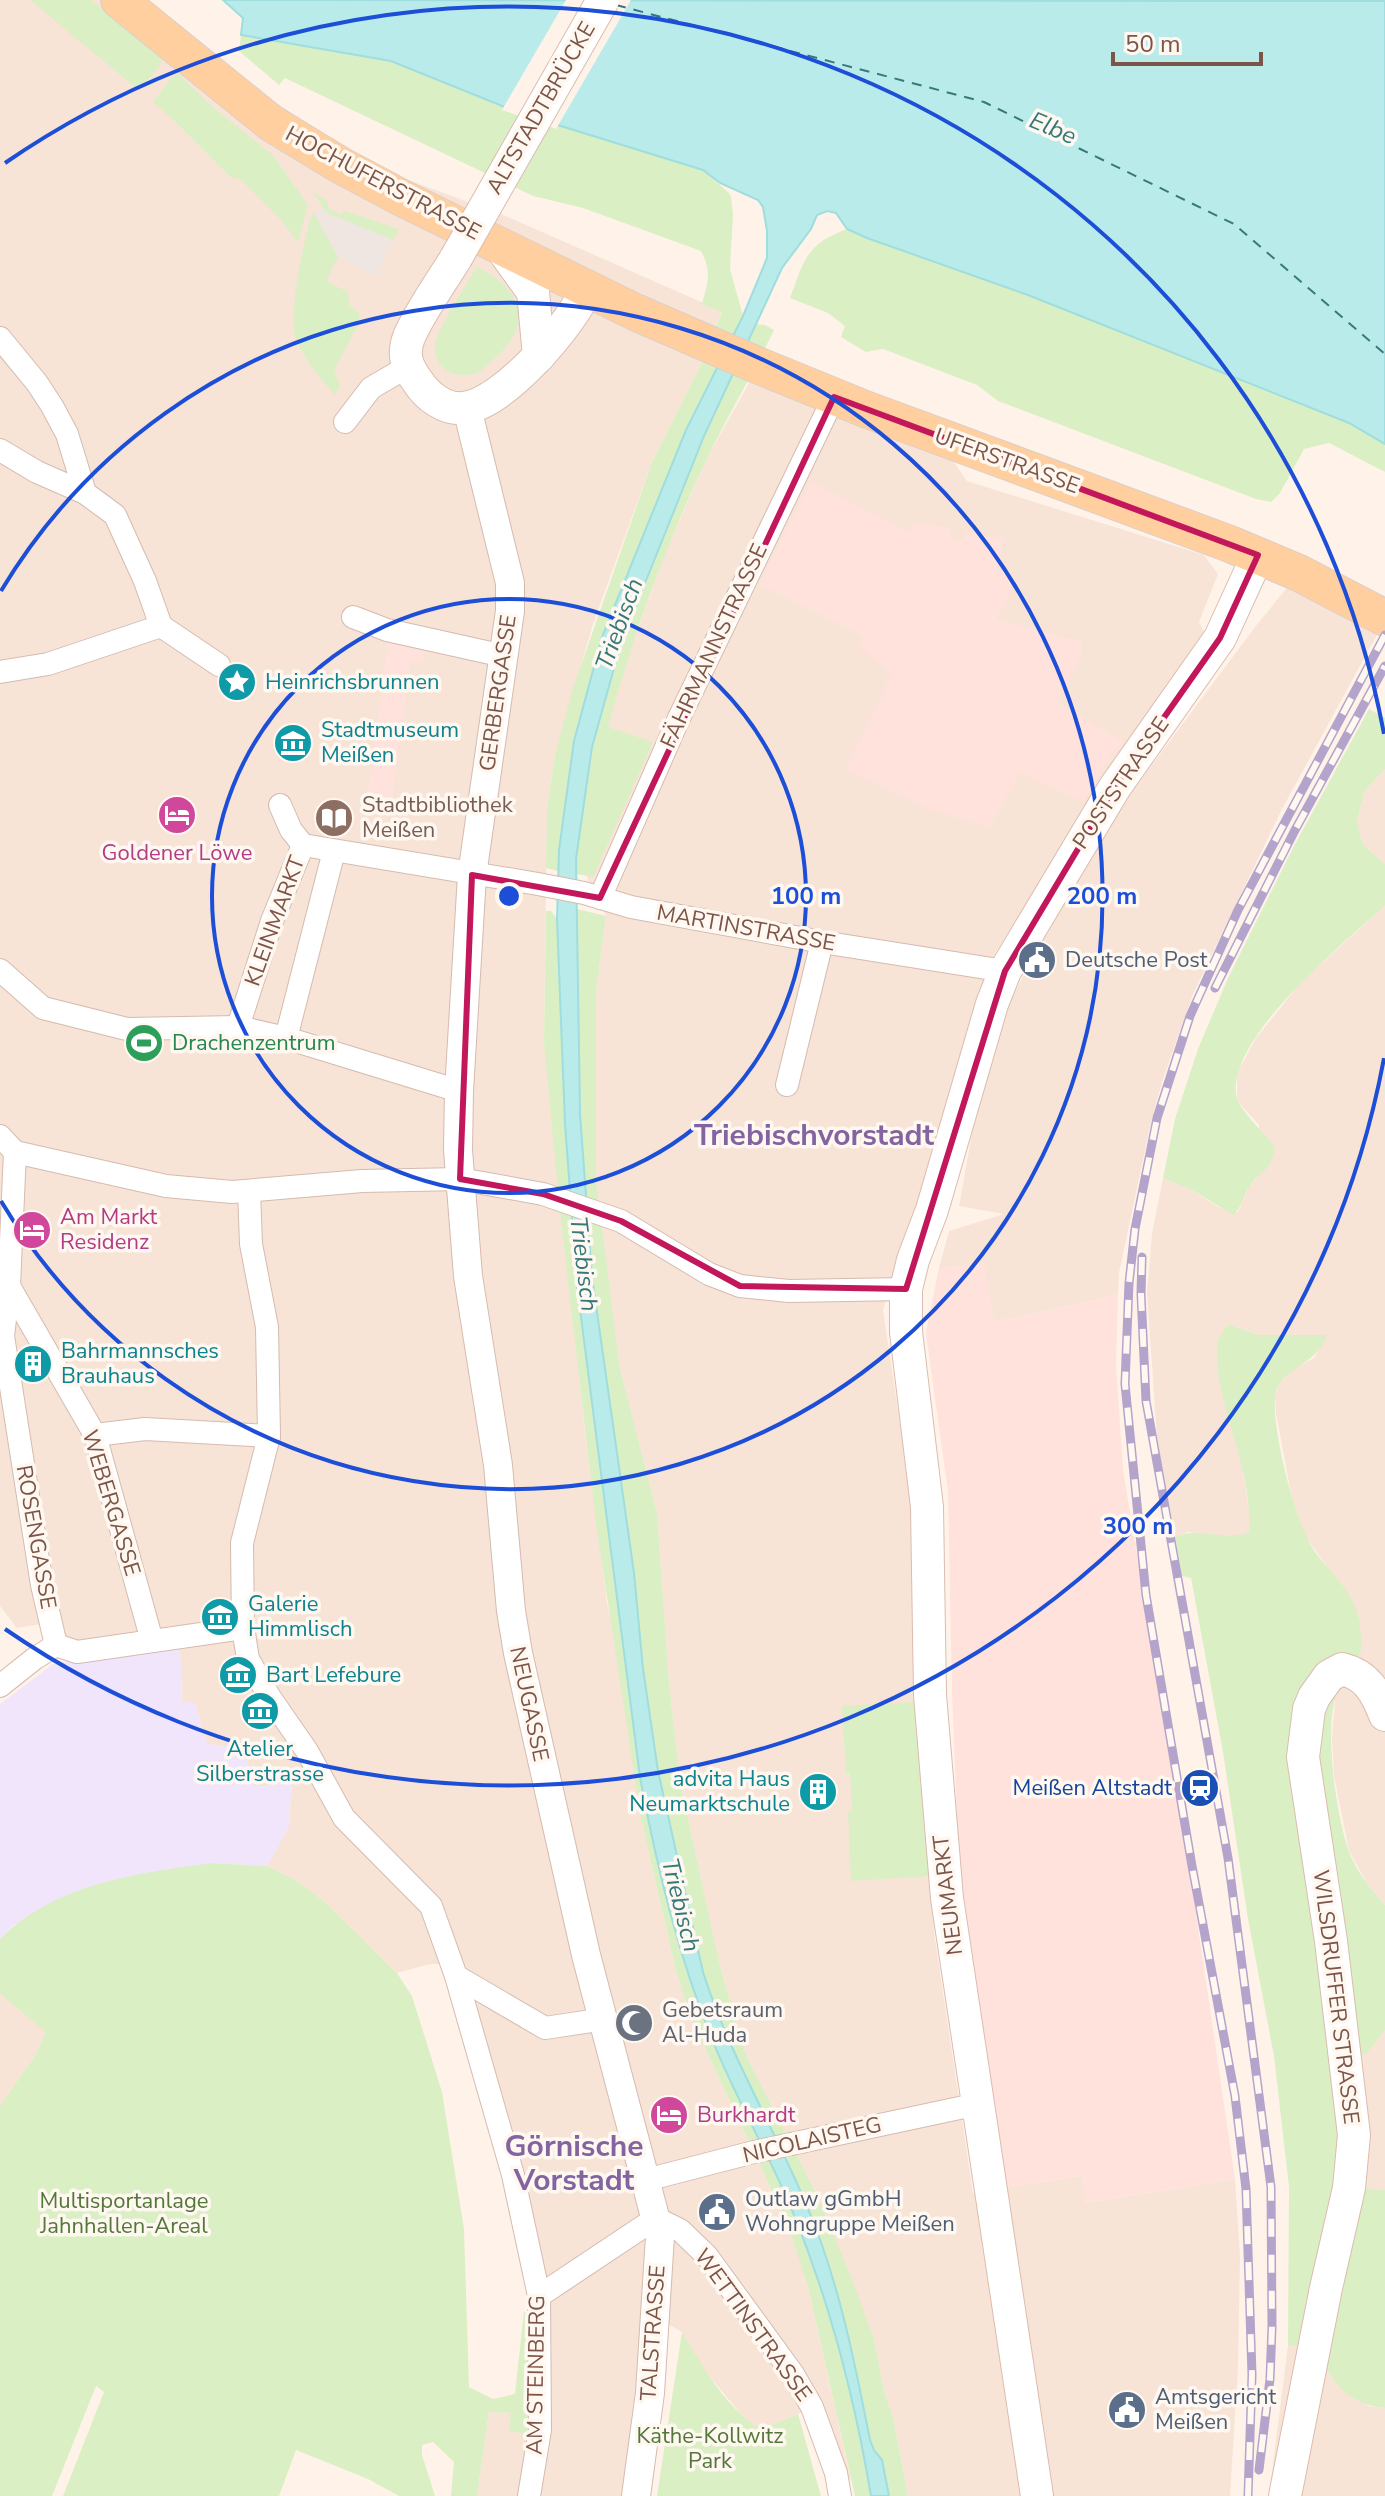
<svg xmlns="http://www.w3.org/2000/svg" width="1385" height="2496" font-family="'Nunito Sans',sans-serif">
<rect width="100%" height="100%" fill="#fff3e9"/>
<g fill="#f7e4d6">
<path d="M0,0h148l119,97 87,56 46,24 101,37 221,97 -20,51 -50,100 -59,162 -38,131 -8,53 -3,235 41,389 22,171 11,50 23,166 34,148 15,49 98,209 10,29 10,33 43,193 -15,-7 -24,-65 -41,17 -13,3 -13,-9 -40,-48 -23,-39 -26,-14 -20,178h-159l12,-84 22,1 28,-117 -93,-332h-16l-33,9 -72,-71 -31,-23 -27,-13 22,-40 3,-43 -37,4 -48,-43 -12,-41 -13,-1 -2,-59 -108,18 -19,-39 -36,6 -17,-22z"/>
<path d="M756,378l195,80 16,23 237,74 14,19 -19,48 5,10 -35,57 -56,77 -118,187 -14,37 -56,196 -42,124 29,195 22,427 39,261 109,-17 4,27 149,-24 5,78 -2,110 -8,129h-322l-15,-79 -9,-26 -10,-52 -56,-142 -71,-140 -26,-87 -40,-184 -12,-103 -12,-170 -37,-145 -17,-132 -7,-57 -1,-98 1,-88 10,-77 -19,-38 13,-122 22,-82 43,-121 42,-95 42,-75z"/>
<path d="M1299,573l86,47 -104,191 -88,183 -31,88 -11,40 -32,151 -1,22 -124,27 -39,-55 -16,1 10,-37 55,-17 -45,-8 20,-112 26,-84 48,-89 72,-120 130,-174z"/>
<path d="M1385,769v95l-22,-19 -6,-23 7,-30z"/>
<path d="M1385,906v999l-17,-20 -19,-34 -15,-75 -2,-39 3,-39 14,-29 10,-50 -7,-18 -47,-65 -12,-32 -17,-91 -1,-17 4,-13 14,-14 21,-11 13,-23h-69l-30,-11 -11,16 3,46 21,72 9,58 -1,16 -10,5 -51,-5 -13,5 -18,-99 -10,-145 5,-59 11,-56 29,12 26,17 20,5 11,-25 9,-10 1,-52 -22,-24v-28l19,-35 46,-57z"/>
<path d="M0,1994l47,38 -11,22 -36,52z"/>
<path d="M1385,2030v160l-36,-2 -2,-124 21,-12z"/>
<path d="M1288,2345l27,4 53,57 17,2v88h-116z"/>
</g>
<g fill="#ffe2dc">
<path d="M811,482l98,50 6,-10 36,6 -1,10 14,2 2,-10 38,9 -8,31 19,8 -12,30 -7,11 86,23v12l-24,49 66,39 -12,12 -29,48 -63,-29 -31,55 -64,-21 -80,-38 47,-95 -34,-29 5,-9 -104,-52z"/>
<path d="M389,637l37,7 -3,19 -12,-2 -20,145 -24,-5z"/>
<path d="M984,1263l10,59 124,-27 -2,70 7,105 71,430 41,279 -150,24 -3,-27 -76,12 -46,-295 -8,-201 -4,-200 -22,-159 13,-65z"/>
</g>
<path fill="#efe6e2" d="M322,208l16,11 9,1 46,20 -16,37 -39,-20 -24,-44z"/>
<path fill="#f0e5fb" d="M180,1643l2,58 13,2 12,41 37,4 11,39 37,-5 -3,44 -22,40 -54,-3 -199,62 -14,14v-235l53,-40z"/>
<g fill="#dbefc4">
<path d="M30,0h61l71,57 -1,7 -18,23h-8z"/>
<path d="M241,35l150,26 131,53 181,56 26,23 2,4 2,18 -3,54 13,47 -57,114 -84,207 -43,213 -1,21 -12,-3 1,-60 8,-53 17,-64 80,-229 50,-100 20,-50 -20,-8c6,-22 10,-32 -1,-53l-118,-43 -50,-12 -248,-118 -6,7 -40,-34z"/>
<path d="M178,74l37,35 58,46 35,50 -10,37 -18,-23 -42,-42 -4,3c-26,-25 -52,-54 -81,-78l20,-26z"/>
<path d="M312,191l16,11v6l12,6 5,-3 54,18 -6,11 -66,-27z"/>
<path d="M314,213l24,44 -12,24 22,11 1,13 10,8v10l-25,47 6,15 -5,10c-13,-15 -32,-36 -39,-56 -9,-24 8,-96 15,-123z"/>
<path d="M847,229l181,66 321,128 36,21v28l-56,-29 -25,6 -24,44 -9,9 -15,-3 -258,-98 -21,-16 -94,-36 -17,3 -25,-15 4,-11 -17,-13 -38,-15c14,-38 16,-54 57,-69z"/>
<path d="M477,267c43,20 59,56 18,91 -5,5 -12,12 -19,15 -18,7 -40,-2 -41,-24 -1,-18 32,-65 42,-82z"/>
<path d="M756,324l9,1 9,5c-21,44 -47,87 -68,131 -41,85 -73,175 -98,266l45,15 -60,135 -17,-3v-15c5,-38 8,-78 17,-115 35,-146 100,-284 163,-420z"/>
<path d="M1369,709l16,9v51l-21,23 -7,30 6,23 22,19v42c-39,35 -163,135 -148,193 3,11 30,37 38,48 -6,28 -12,20 -25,39 -7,10 -8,22 -17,29l-41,-25 -29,-12 12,-59 23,-70 30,-71 66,-132z"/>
<path d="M577,909l29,7 -10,77v186l24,189 37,145 12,170 12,103 40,184 26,87 71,140 35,85 21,57 10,52 9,26 15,79h-19l-7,-36 -8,-10 -4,-10 -16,-81 -32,-115 -109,-240 -10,-32 -45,-200 -15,-103 -9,-96 -42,-296 -12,-163z"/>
<path d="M546,911h5l6,8 8,205 12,162 63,491c16,87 37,175 70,257 23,60 57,116 82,176 37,90 63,190 79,286h-16l-47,-209 -20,-62 -98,-209 -15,-49 -34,-148 -44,-287 -36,-310 -17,-179z"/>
<path d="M1228,1324l30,11h69c-10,32 -49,32 -52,62 -3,34 20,124 38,152 16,23 41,42 46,71 1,8 4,23 2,30 -5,17 -22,31 -26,49 -10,37 1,113 13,150 7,21 23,40 37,56v125l-17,22 -21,12 2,123 36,3v218c-40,-4 -52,-27 -70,-59l-27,-4 1,-158 -15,-131 -26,-137 -25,-167 -32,-174 -9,-2 -7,-39c24,-12 51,6 74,-5 3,-49 -17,-95 -28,-142 -4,-16 -3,-34 -4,-50z"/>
<path d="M916,1702l14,174 -79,5 -3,-69 4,-1 -2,-38h-4l-4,-67z"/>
<path d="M213,1863l54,3 27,13 31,23 72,71 15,23 30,96 22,137 5,158 24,12 22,-5 9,-83 10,13 2,112 -27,-5 2,-18 -22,-1 -12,84h-26l3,-34 -21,-20 -11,3v10l13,41h-36l-31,-17 -72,-29 -17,46h-216l41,-104 -8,-6 -44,110h-52v-390l36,-52 10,-22 -46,-38v-55c56,-56 138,-66 213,-76z"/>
<path d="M682,2332c20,33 43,75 77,96l12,-3 27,-11 23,82h-164z"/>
</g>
<path fill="#baebeb" stroke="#9fddde" stroke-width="2" d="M223,0l1162,1v443l-36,-21 -321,-128 -161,-57 -20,-9 -11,-16 -9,-2 -10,4 -6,14 -29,39 -78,168 -83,207 -29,104 -16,112 4,255 12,163 42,296 9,96 15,102 45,201c30,95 86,179 119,273 22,63 35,129 48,195l4,10 8,10 7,36h-18c-16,-96 -42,-196 -79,-286 -25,-60 -59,-116 -82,-176 -33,-82 -54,-170 -70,-257l-63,-491 -12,-162 -8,-205 2,-69 15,-109 28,-104 84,-207 57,-114 24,-58v-27l-4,-24 -5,-7 -38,-17 -17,-13 -181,-56 -131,-53 -150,-26 2,-17z"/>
<path fill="#fff3e9" d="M566,0h65l-75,129 -54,-19z"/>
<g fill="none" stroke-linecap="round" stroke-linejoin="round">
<path stroke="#37797b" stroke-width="2" stroke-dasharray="10 8" stroke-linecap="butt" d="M616,5l368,97 250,122 151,130"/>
<g stroke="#d5bbaf" stroke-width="24">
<g id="minor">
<path d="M0,338l37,45 15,23 15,28 18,59 30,22 30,66 16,45 58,39"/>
<path d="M345,422l26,-34 36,-21"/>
<path d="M0,450l37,22 48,21"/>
<path d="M353,617l34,13 117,26"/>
<path d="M0,672l48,-8 113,-38"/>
<path d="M280,805l11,25 12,15"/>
<path d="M303,845l235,39 46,9 47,14 191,35 183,29"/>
<path d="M600,898l79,-180 155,-321"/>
<path d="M0,970l43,38 84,21 111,-2 48,11 173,53"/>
<path d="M238,1027l34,-106 31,-76"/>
<path d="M286,1038l48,-187"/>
<path d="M787,1085l35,-143"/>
<path d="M0,1136l15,16 151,34 66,6 130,-11 98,-2 83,15 78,27 88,53 31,12 49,5 117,-2"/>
<path d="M15,1152l-6,134 -6,50 39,249 14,60"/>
<path d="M249,1191l2,53 16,83 2,109 -27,107 1,85 5,31 21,37 38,55 37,67 87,88 25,70 57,199 26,121 1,134 -11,66"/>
<path d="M9,1286l86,149 57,206"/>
<path d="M95,1435l50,-6 124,7"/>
<path d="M0,1686l34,-27 22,-14 21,7 166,-24"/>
<path d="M456,1976l89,52 60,-9"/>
<path d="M646,2180l108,-28 224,-48"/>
<path d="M539,2296l117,-78 24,12 27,26 86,118 19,33 24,66 4,23"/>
</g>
</g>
<g stroke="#d5bbaf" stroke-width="30">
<path id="tertiary" d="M467,408l43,175v28l-38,264 -13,216 -1,59 10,126 30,189 13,146 7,42 68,302 74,281 -10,157 -14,103"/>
</g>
<g stroke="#dbbcae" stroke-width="34">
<g id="secondary">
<path d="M499,245l34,47 6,64"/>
<path d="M456,258c-14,23 -37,55 -47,79 -7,18 -2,30 9,45 9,14 27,28 45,26 40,-3 110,-85 124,-120"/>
<path d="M1037,2496l-90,-598 -17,-203 -3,-188 -21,-175v-43l7,-29 19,-50 60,-206 13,-33 110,-184 105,-149 38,-83"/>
<path d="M1285,2496l41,-208 23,-100 5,-53 -23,-194 -28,-184 6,-48 5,-12 15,-21 13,-7c25,6 34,23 43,46"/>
</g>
</g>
<g stroke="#dbcfcc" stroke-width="38">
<path id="primary" d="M119,0l152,123 69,42 64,34 231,113 122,53 108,44 365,135 69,29 86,45"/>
</g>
<use href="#minor" stroke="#fff" stroke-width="22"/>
<use href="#tertiary" stroke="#fff" stroke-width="28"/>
<use href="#secondary" stroke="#fff" stroke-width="32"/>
<use href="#primary" stroke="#ffcf9f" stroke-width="36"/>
<g stroke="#b4a4cb" stroke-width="9">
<g id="rail">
<path d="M1215,988l79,-156 91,-166"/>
<path d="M1142,1257l-1,37 5,107 82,457 43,329 1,140 -2,52 -11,91"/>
<path d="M1248,2496l4,-121 -6,-186 -11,-93 -43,-230 -46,-271 -21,-211 4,-101 6,-54 22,-111 33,-102 48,-106 147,-275"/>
</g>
</g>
<use href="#rail" stroke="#fff8f1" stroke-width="6" stroke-dasharray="18" stroke-linecap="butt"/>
<g stroke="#dbbcae" stroke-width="34" stroke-linecap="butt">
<path id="secondary-bridge" d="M456,258l147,-258"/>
</g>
<use href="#secondary-bridge" stroke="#fff" stroke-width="32"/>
</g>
<path fill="none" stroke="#c2185b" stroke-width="6" stroke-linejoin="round" d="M834,397l424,158 -38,83 -105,149 -110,184 -99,318 -166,-3 -119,-65 -78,-27 -83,-15 12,-304 128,23z"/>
<g fill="none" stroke="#1d4ed8" stroke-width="4">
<circle cx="509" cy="896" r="297"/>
<path d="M1 591A593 593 0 1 1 1 1201"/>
<path d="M1384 1058A890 890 0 0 1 5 1629M5 163A890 890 0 0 1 1384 734"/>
</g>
<defs>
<g id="sight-disc" transform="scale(2)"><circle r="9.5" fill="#0f9aa8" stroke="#fff8f1"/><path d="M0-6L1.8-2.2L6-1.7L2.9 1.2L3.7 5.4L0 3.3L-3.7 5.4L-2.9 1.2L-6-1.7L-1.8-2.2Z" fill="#fff"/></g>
<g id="museum-disc" transform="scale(2)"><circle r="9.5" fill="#0f9aa8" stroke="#fff8f1"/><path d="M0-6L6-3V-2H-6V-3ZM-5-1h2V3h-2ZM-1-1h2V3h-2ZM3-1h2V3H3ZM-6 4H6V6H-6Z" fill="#fff"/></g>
<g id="hotel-disc" transform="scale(2)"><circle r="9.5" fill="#d1479c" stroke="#fff8f1"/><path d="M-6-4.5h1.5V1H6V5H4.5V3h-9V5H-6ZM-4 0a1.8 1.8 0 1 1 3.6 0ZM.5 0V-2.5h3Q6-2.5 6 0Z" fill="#fff"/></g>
<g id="library-disc" transform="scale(2)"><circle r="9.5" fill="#8d6e63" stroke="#fff8f1"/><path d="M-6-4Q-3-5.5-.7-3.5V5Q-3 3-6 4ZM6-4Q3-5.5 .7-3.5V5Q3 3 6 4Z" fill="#fff"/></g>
<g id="civic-disc" transform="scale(2)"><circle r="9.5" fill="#5c6f8a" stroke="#fff8f1"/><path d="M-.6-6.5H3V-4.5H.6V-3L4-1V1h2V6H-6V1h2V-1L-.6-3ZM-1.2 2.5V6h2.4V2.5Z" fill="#fff"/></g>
<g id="stadium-disc" transform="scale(2)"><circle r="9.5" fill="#2e9e5b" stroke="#fff8f1"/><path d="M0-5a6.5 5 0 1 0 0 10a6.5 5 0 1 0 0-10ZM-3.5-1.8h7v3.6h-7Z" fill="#fff"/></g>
<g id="building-disc" transform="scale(2)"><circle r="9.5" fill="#0f9aa8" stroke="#fff8f1"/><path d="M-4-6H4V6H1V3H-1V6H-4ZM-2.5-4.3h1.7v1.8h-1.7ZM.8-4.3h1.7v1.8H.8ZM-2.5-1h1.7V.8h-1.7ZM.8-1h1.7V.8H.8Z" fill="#fff"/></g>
<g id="station-disc" transform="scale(2)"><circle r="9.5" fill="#1a4fb4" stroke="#fff8f1"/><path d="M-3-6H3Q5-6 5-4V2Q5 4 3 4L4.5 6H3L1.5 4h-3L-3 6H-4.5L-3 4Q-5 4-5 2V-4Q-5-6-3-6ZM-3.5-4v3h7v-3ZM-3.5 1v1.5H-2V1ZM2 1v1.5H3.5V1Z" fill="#fff"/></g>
<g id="mosque-disc" transform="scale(2)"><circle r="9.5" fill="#6b7280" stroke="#fff8f1"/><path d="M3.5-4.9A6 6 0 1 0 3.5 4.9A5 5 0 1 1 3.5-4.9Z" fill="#fff"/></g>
</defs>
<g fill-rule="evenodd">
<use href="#sight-disc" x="237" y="682"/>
<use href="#museum-disc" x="293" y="743"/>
<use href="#hotel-disc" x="177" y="815"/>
<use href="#library-disc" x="334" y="818"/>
<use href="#civic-disc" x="1037" y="960"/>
<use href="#stadium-disc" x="144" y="1043"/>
<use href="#hotel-disc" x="32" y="1230"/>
<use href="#building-disc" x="33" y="1364"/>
<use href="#museum-disc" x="220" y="1617"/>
<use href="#museum-disc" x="238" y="1675"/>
<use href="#museum-disc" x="260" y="1711"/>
<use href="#station-disc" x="1200" y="1788"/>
<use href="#building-disc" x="818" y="1792"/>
<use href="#mosque-disc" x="634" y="2023"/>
<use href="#hotel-disc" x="669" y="2115"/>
<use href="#civic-disc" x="717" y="2212"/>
<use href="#civic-disc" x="1127" y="2410"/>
</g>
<g text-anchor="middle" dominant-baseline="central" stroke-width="7" stroke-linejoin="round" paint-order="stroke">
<g font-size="22" fill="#7d5448" stroke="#fff8f1">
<text transform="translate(541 108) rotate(-60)">ALTSTADTBRÜCKE</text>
<text transform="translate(383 183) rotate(28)">HOCHUFERSTRASSE</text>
<text transform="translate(1007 461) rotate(20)">UFERSTRASSE</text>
<text transform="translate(714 646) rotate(-65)">FÄHRMANNSTRASSE</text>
<text transform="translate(498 693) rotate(-82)">GERBERGASSE</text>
<text transform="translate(1121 783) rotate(-56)">POSTSTRASSE</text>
<text transform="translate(275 921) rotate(-70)">KLEINMARKT</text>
<text transform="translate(746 928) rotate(10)">MARTINSTRASSE</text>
<text transform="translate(111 1503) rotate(73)">WEBERGASSE</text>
<text transform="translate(36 1537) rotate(80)">ROSENGASSE</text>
<text transform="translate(529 1704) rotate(78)">NEUGASSE</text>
<text transform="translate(948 1895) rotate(-97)">NEUMARKT</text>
<text transform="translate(1336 1997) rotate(83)">WILSDRUFFER STRASSE</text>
<text transform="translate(812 2140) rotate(-13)">NICOLAISTEG</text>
<text transform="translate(753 2325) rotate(54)">WETTINSTRASSE</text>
<text transform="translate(653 2333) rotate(-86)">TALSTRASSE</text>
<text transform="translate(536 2375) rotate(-89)">AM STEINBERG</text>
</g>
<g font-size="22" fill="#0d838f" stroke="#fff8f1" text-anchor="start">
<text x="265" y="682">Heinrichsbrunnen</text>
<text x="321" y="730">Stadtmuseum<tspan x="321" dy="25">Meißen</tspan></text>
<text x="61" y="1351">Bahrmannsches<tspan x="61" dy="25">Brauhaus</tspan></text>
<text x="248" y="1604">Galerie<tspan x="248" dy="25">Himmlisch</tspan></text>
<text x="266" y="1675">Bart Lefebure</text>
<text x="260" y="1749" text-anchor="middle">Atelier<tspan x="260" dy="25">Silberstrasse</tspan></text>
<text x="790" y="1779" text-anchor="end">advita Haus<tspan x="790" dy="25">Neumarktschule</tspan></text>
</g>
<g font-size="22" fill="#785e54" stroke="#fff8f1" text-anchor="start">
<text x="362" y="805">Stadtbibliothek<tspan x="362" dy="25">Meißen</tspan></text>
</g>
<g font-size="22" fill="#b23c85" stroke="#fff8f1" text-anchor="start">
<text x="177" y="853" text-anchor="middle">Goldener Löwe</text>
<text x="60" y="1217">Am Markt<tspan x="60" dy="25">Residenz</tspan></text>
<text x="697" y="2115">Burkhardt</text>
</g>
<g font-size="22" fill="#4e5e75" stroke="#fff8f1" text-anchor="start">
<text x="1065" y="960">Deutsche Post</text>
<text x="745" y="2199">Outlaw gGmbH<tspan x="745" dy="25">Wohngruppe Meißen</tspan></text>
<text x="1155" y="2397">Amtsgericht<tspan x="1155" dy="25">Meißen</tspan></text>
</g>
<g font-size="22" fill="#27864d" stroke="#fff8f1" text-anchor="start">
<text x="172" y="1043">Drachenzentrum</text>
</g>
<g font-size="22" fill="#164399" stroke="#fff8f1" text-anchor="end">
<text x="1172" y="1788">Meißen Altstadt</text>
</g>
<g font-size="22" fill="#5b616d" stroke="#fff8f1" text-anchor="start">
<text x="662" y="2010">Gebetsraum<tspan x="662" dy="25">Al-Huda</tspan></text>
</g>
<g font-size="22" fill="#537739" stroke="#fff8f1">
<text x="124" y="2201">Multisportanlage<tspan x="124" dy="25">Jahnhallen-Areal</tspan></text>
<text x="710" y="2436">Käthe-Kollwitz<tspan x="710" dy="25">Park</tspan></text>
</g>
<g font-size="24" font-style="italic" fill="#37797b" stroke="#fff8f1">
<text transform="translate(1053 128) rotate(23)">Elbe</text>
<text transform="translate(619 624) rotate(-70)">Triebisch</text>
<text transform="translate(584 1264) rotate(83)">Triebisch</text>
<text transform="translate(681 1905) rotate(76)">Triebisch</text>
</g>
<g font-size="30" font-weight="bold" fill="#8464a0" stroke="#fff8f1">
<text x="814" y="1135">Triebischvorstadt</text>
<text x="574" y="2146">Görnische<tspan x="574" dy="34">Vorstadt</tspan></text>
</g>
</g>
<circle cx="509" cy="896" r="12" fill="#1d4ed8" stroke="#fff8f1" stroke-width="4"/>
<g font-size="24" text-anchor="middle" font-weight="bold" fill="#1d4ed8" stroke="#fff8f1" stroke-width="7" stroke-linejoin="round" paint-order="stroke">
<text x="806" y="904">100 m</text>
<text x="1102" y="904">200 m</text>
<text x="1138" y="1534">300 m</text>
</g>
<path d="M1113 52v12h148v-12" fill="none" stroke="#7d5448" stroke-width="4"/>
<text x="1125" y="52" font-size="24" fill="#7d5448" stroke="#fff8f1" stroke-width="6" paint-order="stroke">50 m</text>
</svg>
